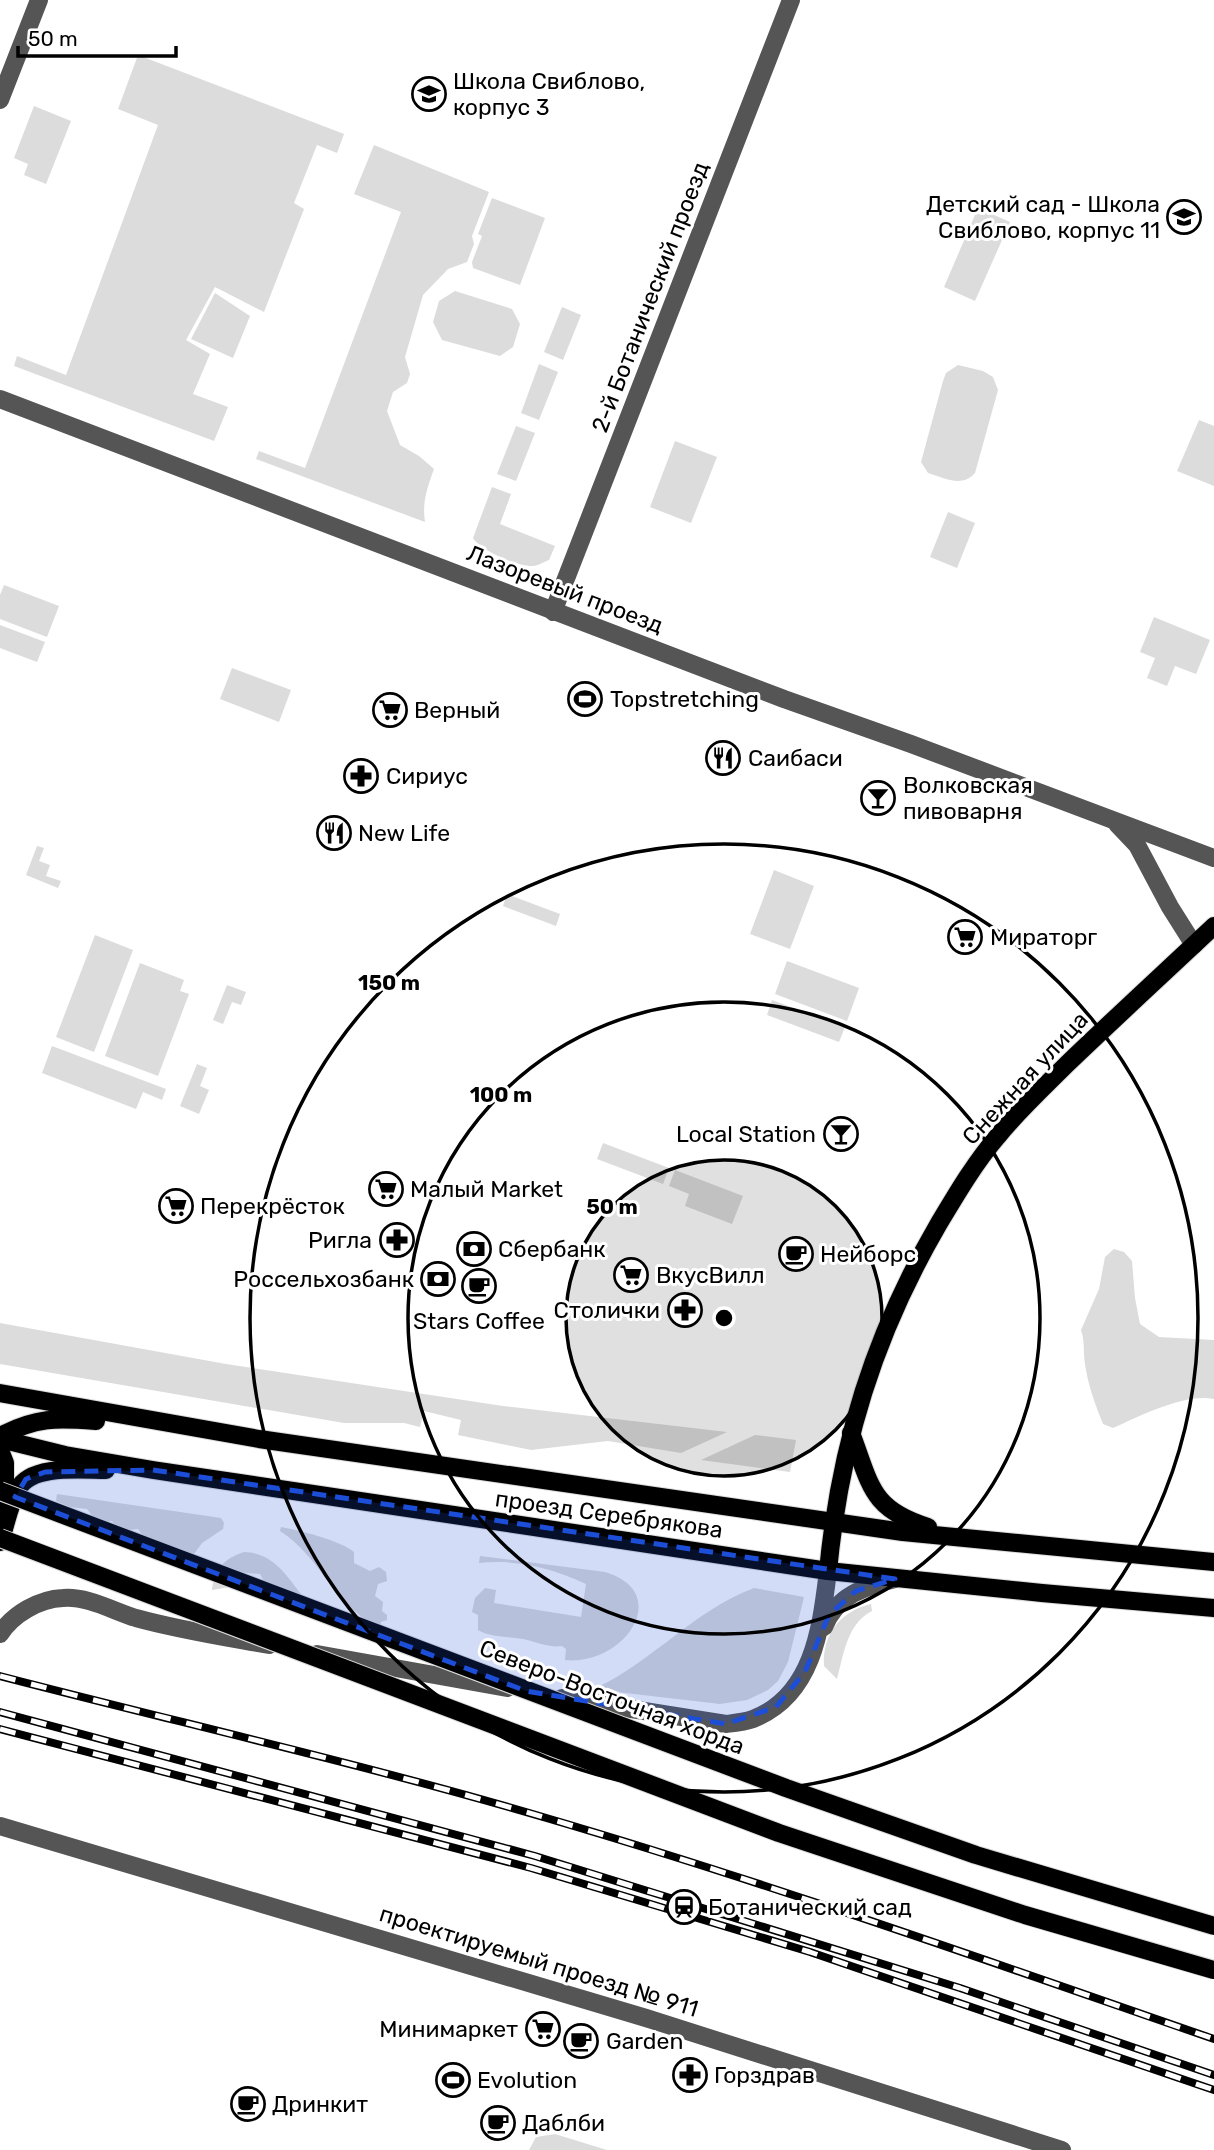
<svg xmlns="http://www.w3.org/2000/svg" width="1214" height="2150" font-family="Rubik,sans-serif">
<rect width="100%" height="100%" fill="#fff"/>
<g fill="#dcdcdc">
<path d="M138,55l206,79 -7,19 -20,-8 -23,58 10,6 -40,103 -49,-25 -29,53 24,14 -17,40 35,13 -14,34 -200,-75 3,-10 49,19 92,-250 -40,-16z"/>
<path d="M34,106l37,15 -25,63 -22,-9 4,-11 -14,-6z"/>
<path d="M374,145l115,47 -17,44 2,8 -7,18 -19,7 -25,26 -18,62 5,17 -3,9 -14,9 -6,19 13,34 19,11 15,13c-7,19 -12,34 -9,53l-169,-63 3,-8 46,17 96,-256 -47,-18z"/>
<path d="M492,198l53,20 -25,67 -47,-17 -1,-6 10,-26 -4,-2z"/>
<path d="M978,208l32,14 -35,79 -31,-14z"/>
<path d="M455,291l57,18 8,15 -7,23 -13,9 -58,-16 -9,-18 6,-21z"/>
<path d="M215,293l35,23 -17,42 -42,-19z"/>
<path d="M562,307l19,8 -18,45 -19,-8z"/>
<path d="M539,364l19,8 -19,48 -18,-7z"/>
<path d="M958,365l25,6 10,6 5,13 -23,83c-13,15 -31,5 -47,0l-7,-11 22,-81 3,-8z"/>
<path d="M1199,420l15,6v60l-37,-15z"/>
<path d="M516,426l19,7 -19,48 -19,-7z"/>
<path d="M675,441l42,16 -26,66 -41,-16z"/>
<path d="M492,487l19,7 -11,30 55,22 -6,14c-5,2 -12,6 -16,6 -15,1 -53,-16 -60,-28z"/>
<path d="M948,512l27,11 -18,45 -27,-11z"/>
<path d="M4,585l55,21 -12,31 -47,-18v-24z"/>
<path d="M1154,617l56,23 -14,34 -21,-8 -8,20 -20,-8 8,-20 -15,-6z"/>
<path d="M0,625l45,17 -8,20 -37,-14z"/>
<path d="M232,668l59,22 -12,32 -59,-23z"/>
<path d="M37,846l7,2 -5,13 11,4 -4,11 15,5 -3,7 -32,-13z"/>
<path d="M774,870l40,16 -24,63 -40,-15z"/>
<path d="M507,894l53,20 -4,12 -53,-20z"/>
<path d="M95,935l38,15 -39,102 -38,-15z"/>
<path d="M787,961l72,27 -12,33 -72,-27z"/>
<path d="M140,963l44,17 -4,11 9,3 -31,82 -53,-20z"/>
<path d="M227,985l19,7 -5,13 -9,-3 -9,22 -10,-4z"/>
<path d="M772,1000l73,27 -6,15 -72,-27z"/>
<path d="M52,1046l114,43 -4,11 -19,-8 -7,17 -94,-36z"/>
<path d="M197,1064l10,4 -7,18 9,4 -10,24 -19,-8z"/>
<path d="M603,1143l66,25 -6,16 -66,-25z"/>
<path d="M675,1170l68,26 -11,28 -47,-18 4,-12 -20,-8z"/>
<path d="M1114,1249l10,3 8,9 3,37 5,26 19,13 55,3v59c-29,-6 -74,17 -101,29l-10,-4c-8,-20 -15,-39 -18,-60 -2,-12 0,-23 -4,-34l18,-41 6,-32z"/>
<path d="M0,1323l226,41 277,42 224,26 -46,21 -73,-12 -77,9 -73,-15 3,-15 -37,-9 -4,16 -16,-4h-60l-344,-59z"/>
<path d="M755,1435l41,5 -6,32 -89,-12z"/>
<path d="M57,1494l164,24 3,5 -1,6 -21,14 -13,18 -42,-19 -9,-13 -19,2 -7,-10 -14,2 -11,-14 -17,-2 -14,-6z"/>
<path d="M281,1527c17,3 61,14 73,25v11l16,8 9,-4 7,5 1,9 -9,3 -3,12 8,6 -1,9 5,4v5l-6,2 -1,6c-45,-21 -60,-72 -100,-97z"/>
<path d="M244,1552c31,1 43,25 61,47l-38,-12 -7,-13 -23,-2 -7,15 -18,3c2,-21 13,-32 32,-38z"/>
<path d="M480,1556l125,16c70,21 18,95 -40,88l1,-11 -4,-3c-13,2 -25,-4 -39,-7 -15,-3 -31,-1 -45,-9v-15l-6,-3 3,-14 10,-10 11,2 -2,13 87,14 5,-33c-34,-16 -69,-25 -107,-21z"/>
<path d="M754,1588l50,9 -16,65 -10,19 -10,9 -21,10 -27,4 -103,-12 -19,-5c56,-27 97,-77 156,-99z"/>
<path d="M871,1604l1,7c-25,13 -28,42 -35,68l-13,-13c-2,-32 17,-55 47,-62z"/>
<path d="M555,2134l52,16h-78l7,-13z"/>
</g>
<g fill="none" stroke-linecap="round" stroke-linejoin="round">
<g stroke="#dbdbdb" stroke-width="20">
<g id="major">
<path d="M0,1393l259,46 644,93 311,30"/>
<path d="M851,1433c20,52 19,76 77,94"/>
<path d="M0,1436c37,-19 56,-18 96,-15"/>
<path d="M0,1439l65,16 88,15 675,101 214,22 172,15"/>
<path d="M0,1450l5,13v42"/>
<path d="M0,1542c6,-17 9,-37 18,-53 13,-25 64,-19 88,-19"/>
<path d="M828,1571c12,-126 46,-236 110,-346 18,-30 36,-61 59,-88 21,-26 46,-49 70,-73 48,-46 98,-92 147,-138"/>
</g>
</g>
<g stroke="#555" stroke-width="18">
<path d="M0,100l39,-100"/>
<path d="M0,399l784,300 127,45 303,114"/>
<path d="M553,612l238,-612"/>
<path d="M1117,824l20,21 33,62 24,38"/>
<path d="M824,1627c13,-32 40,-40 71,-48"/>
<path d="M0,1634c13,-20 39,-35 63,-36 25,-2 50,13 73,20 43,12 89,19 133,27"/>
<path d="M317,1654l190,34"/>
<path d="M562,1698l164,26c9,-1 19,-2 27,-5 61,-24 68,-92 75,-148"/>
<path d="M0,1826l646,192 416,132"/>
</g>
<use href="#major" stroke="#000" stroke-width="18"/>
<g stroke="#000" stroke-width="8">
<g id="rail">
<path d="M0,1676c181,47 363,88 543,141 226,66 448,145 671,222"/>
<path d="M0,1712l535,144 425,132 254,87"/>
<path d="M0,1729l531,139 279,84 404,138"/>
</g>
</g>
<use href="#rail" stroke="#fff" stroke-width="5" stroke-dasharray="16" stroke-linecap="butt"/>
<g stroke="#dbdbdb" stroke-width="20" stroke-linecap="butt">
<g id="major-bridge">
<path d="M0,1491l786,297 190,67 238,71"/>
<path d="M0,1538l779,295 246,82 189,55"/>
</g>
</g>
<use href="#major-bridge" stroke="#000" stroke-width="18"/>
</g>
<path fill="#1d4ed8" fill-opacity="0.2" stroke="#1d4ed8" stroke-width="5" stroke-dasharray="14 9" stroke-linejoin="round" d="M153,1470l742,109 -39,12 -27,24 -24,57 -29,35 -50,17 -200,-33 -511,-194 11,-18 19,-7z"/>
<circle cx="724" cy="1318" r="158" fill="#000" fill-opacity=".12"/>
<g fill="none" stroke="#000" stroke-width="3.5">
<circle cx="724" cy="1318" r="158"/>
<circle cx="724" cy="1318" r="316"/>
<circle cx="724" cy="1318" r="474"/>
</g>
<defs>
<g id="school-ring" transform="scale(1.75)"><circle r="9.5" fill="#fff" stroke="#000" stroke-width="1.5"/><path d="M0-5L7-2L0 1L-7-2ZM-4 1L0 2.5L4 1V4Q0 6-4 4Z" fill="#000"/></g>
<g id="stadium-ring" transform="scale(1.75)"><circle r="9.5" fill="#fff" stroke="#000" stroke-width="1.5"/><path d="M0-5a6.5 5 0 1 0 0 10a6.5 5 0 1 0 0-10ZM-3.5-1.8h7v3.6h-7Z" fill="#000"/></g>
<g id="supermarket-ring" transform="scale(1.75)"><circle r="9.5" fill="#fff" stroke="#000" stroke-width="1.5"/><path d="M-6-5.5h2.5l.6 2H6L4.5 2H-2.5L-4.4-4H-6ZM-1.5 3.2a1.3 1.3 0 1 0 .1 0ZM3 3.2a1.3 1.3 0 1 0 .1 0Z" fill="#000"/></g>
<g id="restaurant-ring" transform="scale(1.75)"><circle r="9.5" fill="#fff" stroke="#000" stroke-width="1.5"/><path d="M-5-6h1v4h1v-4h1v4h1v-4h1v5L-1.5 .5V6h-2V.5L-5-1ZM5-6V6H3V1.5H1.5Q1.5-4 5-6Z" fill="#000"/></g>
<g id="pharmacy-ring" transform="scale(1.75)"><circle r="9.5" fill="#fff" stroke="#000" stroke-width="1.5"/><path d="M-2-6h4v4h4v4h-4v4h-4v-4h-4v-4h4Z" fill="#000"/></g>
<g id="bar-ring" transform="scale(1.75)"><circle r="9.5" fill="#fff" stroke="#000" stroke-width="1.5"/><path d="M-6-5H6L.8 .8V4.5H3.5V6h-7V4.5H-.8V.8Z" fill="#000"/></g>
<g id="bank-ring" transform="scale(1.75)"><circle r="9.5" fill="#fff" stroke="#000" stroke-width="1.5"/><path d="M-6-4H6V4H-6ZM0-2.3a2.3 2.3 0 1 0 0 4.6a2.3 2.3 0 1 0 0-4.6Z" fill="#000"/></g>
<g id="cafe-ring" transform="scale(1.75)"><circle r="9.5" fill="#fff" stroke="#000" stroke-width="1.5"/><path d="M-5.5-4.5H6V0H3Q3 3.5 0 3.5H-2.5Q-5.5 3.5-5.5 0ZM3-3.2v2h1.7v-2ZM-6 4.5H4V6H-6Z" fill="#000"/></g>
<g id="station-ring" transform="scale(1.75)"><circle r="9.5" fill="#fff" stroke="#000" stroke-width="1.5"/><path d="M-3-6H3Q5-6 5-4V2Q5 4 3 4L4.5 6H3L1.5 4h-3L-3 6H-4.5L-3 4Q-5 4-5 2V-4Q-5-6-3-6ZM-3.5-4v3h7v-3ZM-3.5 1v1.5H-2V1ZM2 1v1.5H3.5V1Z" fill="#000"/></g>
</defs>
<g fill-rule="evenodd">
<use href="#school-ring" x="429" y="94"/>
<use href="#school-ring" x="1184" y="217"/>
<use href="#stadium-ring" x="585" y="699"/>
<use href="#supermarket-ring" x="390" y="710"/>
<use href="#restaurant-ring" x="723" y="758"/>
<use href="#pharmacy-ring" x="361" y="776"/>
<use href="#bar-ring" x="878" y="798"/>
<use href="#restaurant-ring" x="334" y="833"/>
<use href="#supermarket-ring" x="965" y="937"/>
<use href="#bar-ring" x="841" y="1134"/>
<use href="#supermarket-ring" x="386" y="1189"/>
<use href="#supermarket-ring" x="176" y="1206"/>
<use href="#pharmacy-ring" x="397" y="1240"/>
<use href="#bank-ring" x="474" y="1249"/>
<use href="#cafe-ring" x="796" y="1254"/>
<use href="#supermarket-ring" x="631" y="1275"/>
<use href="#bank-ring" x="438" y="1279"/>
<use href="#cafe-ring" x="479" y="1286"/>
<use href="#pharmacy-ring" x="685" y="1310"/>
<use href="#station-ring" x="684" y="1907"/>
<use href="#supermarket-ring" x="543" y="2029"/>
<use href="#cafe-ring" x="581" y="2041"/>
<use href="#pharmacy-ring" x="690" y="2075"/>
<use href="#stadium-ring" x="453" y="2080"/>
<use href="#cafe-ring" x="248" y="2104"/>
<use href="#cafe-ring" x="498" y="2123"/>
</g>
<g text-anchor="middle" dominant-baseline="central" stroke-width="6" stroke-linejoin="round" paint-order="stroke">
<g font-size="23" fill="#000" stroke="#fff" text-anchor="start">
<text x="453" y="81">Школа Свиблово,<tspan x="453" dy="26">корпус 3</tspan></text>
<text x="1160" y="204" text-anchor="end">Детский сад - Школа<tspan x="1160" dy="26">Свиблово, корпус 11</tspan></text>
<text x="610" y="699">Topstretching</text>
<text x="414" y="710">Верный</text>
<text x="748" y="758">Саибаси</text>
<text x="386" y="776">Сириус</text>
<text x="903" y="785">Волковская<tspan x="903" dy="26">пивоварня</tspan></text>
<text x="358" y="833">New Life</text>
<text x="990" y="937">Мираторг</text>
<text x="816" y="1134" text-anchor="end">Local Station</text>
<text x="410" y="1189">Малый Market</text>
<text x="200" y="1206">Перекрёсток</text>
<text x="372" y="1240" text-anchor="end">Ригла</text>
<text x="498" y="1249">Сбербанк</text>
<text x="820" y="1254">Нейборс</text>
<text x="656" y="1275">ВкусВилл</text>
<text x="414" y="1279" text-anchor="end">Россельхозбанк</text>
<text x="660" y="1310" text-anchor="end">Столички</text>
<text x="479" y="1321" text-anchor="middle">Stars Coffee</text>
<text x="708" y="1907">Ботанический сад</text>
<text x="518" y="2029" text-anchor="end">Минимаркет</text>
<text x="606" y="2041">Garden</text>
<text x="714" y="2075">Горздрав</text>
<text x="477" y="2080">Evolution</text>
<text x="272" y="2104">Дринкит</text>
<text x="522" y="2123">Даблби</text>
</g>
<g font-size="23" fill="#000" stroke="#fff">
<text transform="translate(650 297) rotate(-69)">2-й Ботанический проезд</text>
<text transform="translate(565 589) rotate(21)">Лазоревый проезд</text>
<text transform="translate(1025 1078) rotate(-47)">Снежная улица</text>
<text transform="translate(609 1514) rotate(8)">проезд Серебрякова</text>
<text transform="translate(612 1697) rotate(21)">Северо-Восточная хорда</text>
<text transform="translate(539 1961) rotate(17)">проектируемый проезд № 911</text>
</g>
</g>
<circle cx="724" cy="1318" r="10" fill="#000" stroke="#fff" stroke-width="3.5"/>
<g font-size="21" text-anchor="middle" font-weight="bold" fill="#000" stroke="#fff" stroke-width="6" stroke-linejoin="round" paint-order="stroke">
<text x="389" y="990">150 m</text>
<text x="501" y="1102">100 m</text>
<text x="612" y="1214">50 m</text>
</g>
<path d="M18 46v10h158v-10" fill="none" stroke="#000000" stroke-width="3.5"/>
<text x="28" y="46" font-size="21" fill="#000000" stroke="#ffffff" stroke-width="5" paint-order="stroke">50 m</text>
</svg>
